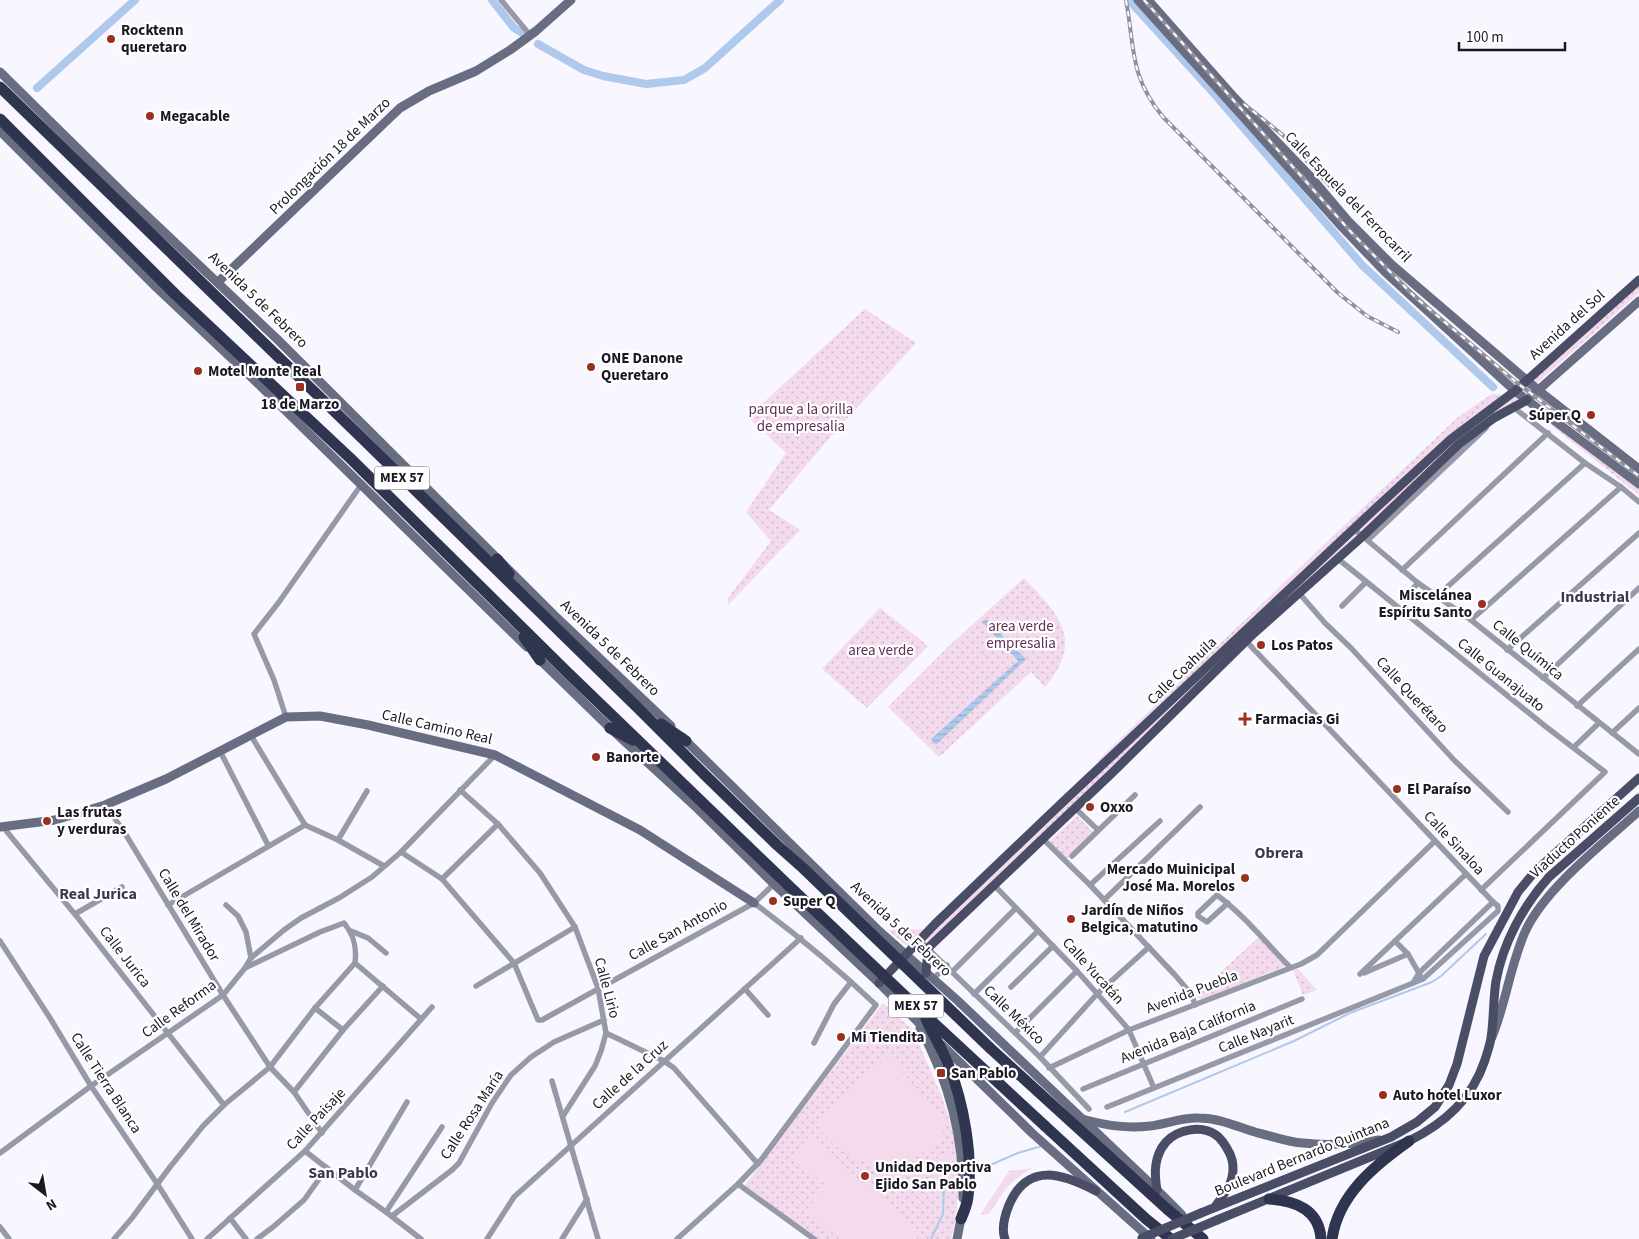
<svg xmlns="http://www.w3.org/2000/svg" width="1639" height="1239" font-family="'Source Sans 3',sans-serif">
<defs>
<pattern id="forest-firs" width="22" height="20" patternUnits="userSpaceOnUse" patternTransform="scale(1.25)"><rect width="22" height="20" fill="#f3daed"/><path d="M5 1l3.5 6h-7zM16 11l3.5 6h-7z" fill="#d0bacb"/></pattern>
<pattern id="park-dots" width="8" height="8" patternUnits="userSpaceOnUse" patternTransform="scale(1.25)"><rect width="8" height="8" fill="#f3daed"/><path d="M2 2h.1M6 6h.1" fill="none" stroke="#d0bacb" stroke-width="1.8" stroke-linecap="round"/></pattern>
<pattern id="water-rules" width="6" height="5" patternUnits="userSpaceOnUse" patternTransform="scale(1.25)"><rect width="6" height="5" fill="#afc9ec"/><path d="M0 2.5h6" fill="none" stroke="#96acca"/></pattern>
</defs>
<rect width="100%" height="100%" fill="#f8f6fe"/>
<path fill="url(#forest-firs)" d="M1033,1168c-24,13 -30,24 -44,46l-9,1 29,-44z"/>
<g fill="url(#park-dots)">
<path d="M1639,286v7l-120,106 15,7 105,83v6l-121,-96 -363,329 -226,213 -7,-6 -15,11 -19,-16 37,-1 176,-163 -3,-6 360,-343 34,-23 22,2z"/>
<path d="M865,309l51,34 -85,93 -62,74 31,20 -72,75v-7l43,-57 -25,-29 40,-59 -38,-36z"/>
<path d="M1024,578c35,37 61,62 21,109l-14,-15 -92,85 -51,-50 62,-62z"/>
<path d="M880,608l48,38 -61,62 -45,-39z"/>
<path d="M1077,816l17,17 -28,26 -17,-17z"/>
<path d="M1260,936l28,29 -87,35 -5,-5z"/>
<path d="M1298,969l19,21 -14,5 -10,-25z"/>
<path d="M883,1003l30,27 29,67 13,42 3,22v35l-3,25 -4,18h-138l-68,-54z"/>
</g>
<g fill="#f3daed">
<path d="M889,1056l58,69c-4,6 -7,15 -12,20 -3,4 -11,7 -16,10 -41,24 -80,3 -104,-33z"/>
<path d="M809,1136l112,97 -5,6h-76l-34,-29 21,-24 -35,-30z"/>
<path d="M938,1155c3,0 6,-1 9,1 9,4 6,23 6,31l-19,8z"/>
</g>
<path fill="url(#water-rules)" d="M986,619l40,40 -90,86 -5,-6 87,-78 -36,-39z"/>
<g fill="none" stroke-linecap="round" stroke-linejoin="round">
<g stroke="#afc9ec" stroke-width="2">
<path d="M1125,1112l169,-71 56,-28 82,-31 9,-6 45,-42"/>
<path d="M988,1166l30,-13 24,-7"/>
<path d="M931,1239l12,-25 1,-28"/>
</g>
<g stroke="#afc9ec" stroke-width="8">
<path d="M492,0l22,28 11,7"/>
<path d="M1129,0l80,88 153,177 131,122"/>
<path d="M538,44l46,26 19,6 43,8 38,-4 21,-12 75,-68"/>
<path d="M37,88l98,-88"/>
</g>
<g stroke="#969aa8" stroke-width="5.5">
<path d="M501,0l29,35"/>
<path d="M1513,407l72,56 36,24 18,15"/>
<path d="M1354,529l64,54 53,37 168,134"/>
<path d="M1368,540l118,-112"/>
<path d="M1337,558l208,168 60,46 -124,118"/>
<path d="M1402,570l146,-137"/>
<path d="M1299,593l26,30 26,25 103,112 54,52"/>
<path d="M1406,596l12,-13"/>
<path d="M1436,597l149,-134"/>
<path d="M1342,606l24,-24"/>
<path d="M1471,620l150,-133"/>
<path d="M1507,650l132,-117"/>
<path d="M1543,678l96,-90"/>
<path d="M1577,706l62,-57"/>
<path d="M286,717l-12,-37 -20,-46 25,-32 82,-117"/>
<path d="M1612,733l27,-25"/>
<path d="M250,734l55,91 33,15 46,26"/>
<path d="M1574,747l25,-24"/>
<path d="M220,751l48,94"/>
<path d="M460,790l38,34 42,49 35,54 23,61 8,45 -5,18 -6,15 -32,50"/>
<path d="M105,805l18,25 100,165 47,72 24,25 28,41"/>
<path d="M1075,808l23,22"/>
<path d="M3,827l75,91 146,187"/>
<path d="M1043,839l47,46 85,90 17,20 3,10"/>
<path d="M338,840l29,-49"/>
<path d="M401,852l41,27 72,84 24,57h4l212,-117 20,-19"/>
<path d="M1072,856l63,-61"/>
<path d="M442,879l56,-55"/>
<path d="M994,885l83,86 47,53 5,6 25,58"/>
<path d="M1090,885l70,-64"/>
<path d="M1104,900l96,-93"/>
<path d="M1228,903l-21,19 -9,-6v-3l19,-18c28,21 49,48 73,72"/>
<path d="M168,905l137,-80"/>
<path d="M226,905l12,11 8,16 5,26"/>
<path d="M75,914l47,-27"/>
<path d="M351,931l17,7 18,15"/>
<path d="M919,940l121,117 49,52"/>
<path d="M0,941l50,77 41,68 67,99 34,54"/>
<path d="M1395,941l13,13 12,21"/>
<path d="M355,963l66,56"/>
<path d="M245,968l75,-36 24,-9c10,12 13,24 11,40"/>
<path d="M953,971l63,-63"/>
<path d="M1364,973l44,-19"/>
<path d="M1360,974l106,-100"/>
<path d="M933,979l14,-14"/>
<path d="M1413,983l6,-10 74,-71"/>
<path d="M476,986l99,-59"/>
<path d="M1011,987l42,-41"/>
<path d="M745,989l23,26"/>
<path d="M974,994l64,-63"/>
<path d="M315,1008l28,22"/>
<path d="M606,1033l58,28 10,7 84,96"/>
<path d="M1015,1033l62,-62"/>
<path d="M814,1043l20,-39 17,-22"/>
<path d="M1040,1057l57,-63 52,-47"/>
<path d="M1049,1068l80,-38 172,-66 16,-9 118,-114"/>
<path d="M552,1081l46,158"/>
<path d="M1083,1089l219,-90"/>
<path d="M294,1092l49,-62 40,-44"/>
<path d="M1107,1107l316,-128 75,-68v-5l-5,-4 -247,-261"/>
<path d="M305,1151l50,39 31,22 35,27"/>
<path d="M0,1153l91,-67 132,-91 22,-27 6,-10 33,-28 17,-12 38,-20 33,-21 29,-25 94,-97"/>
<path d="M738,1184l76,55"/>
<path d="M355,1190l52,-88"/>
<path d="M386,1212l56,-85"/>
<path d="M392,1216l60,-46 7,-7 33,-60 19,-28 20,-18 23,-15 50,-22"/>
<path d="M230,1218l16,21"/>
<path d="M0,1227l9,12"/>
<path d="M114,1239l18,-21 38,-51 33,-41 21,-21 46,-38 45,-59 40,-45"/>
<path d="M207,1239l98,-88 127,-144"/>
<path d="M257,1239l16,-12 31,-27 23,-32"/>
<path d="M487,1239l27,-42 287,-259"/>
<path d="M562,1239l25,-40"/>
<path d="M677,1239l61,-55 23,-24 115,-155c-39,-37 -79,-70 -122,-102"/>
</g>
<g stroke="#686d82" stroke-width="9">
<path d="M1138,0l204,227 43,45 130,119 124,93"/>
<path d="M1148,0l84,95 77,80 39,46 44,44 146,125 101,79"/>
<path d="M0,72l128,126 149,141 277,276 117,111"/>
<path d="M0,131l156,156 90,85 281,275"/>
<path d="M218,282l182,-174 29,-17 47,-20 34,-21 26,-19 35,-31"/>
<path d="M1527,400l112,-99"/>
<path d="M536,656l74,72 88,81 76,75 105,99 53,53"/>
<path d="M682,737l195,192 80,71 200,190 25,25"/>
<path d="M0,827l55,-7 50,-15 61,-26 120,-62 34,-1 48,9 127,30 145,75 114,73"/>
<path d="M920,1028c29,53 44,109 43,170"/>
<path d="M1492,1037c14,-34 18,-71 33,-105 19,-43 79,-89 114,-121"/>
<path d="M942,1045l90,88 119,106"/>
<path d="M1082,1119c23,6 44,10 68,7 16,-2 33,-9 49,-8 21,0 39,9 59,15 14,3 30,9 45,10 25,3 51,1 76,-3"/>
<path d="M957,1239l5,-26"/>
</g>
<g stroke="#494e66" stroke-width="9">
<path d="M926,973l2,-25 185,-176 138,-136 112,-100 96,-92 35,-26 33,-18"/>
<path d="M879,983l56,-59 131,-125 310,-291 75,-69 64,-48 124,-111"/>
<path d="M1157,1190c-3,-17 -3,-34 9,-48 12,-13 36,-17 50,-7 6,4 11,13 14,19 3,7 4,15 2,23 -2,11 -11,21 -17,30"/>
<path d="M1201,1213l190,-76 26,-15 18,-15 14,-22 8,-21 27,-108 34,-64 14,-17 21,-20 86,-77"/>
<path d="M1217,1220l192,-79c36,-18 63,-42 76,-81 2,-7 5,-15 6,-22 3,-19 2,-38 5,-57 7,-38 27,-75 53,-104l90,-79"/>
<path d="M1005,1239c-4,-10 0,-24 4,-34 19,-44 54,-31 87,-14"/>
</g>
<g stroke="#2f344f" stroke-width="11">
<path d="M0,87l363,352 275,269 68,68 71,69 27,24"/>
<path d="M0,119l176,176 174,163 217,214 221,213"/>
<path d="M497,559l12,15"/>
<path d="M524,637l16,23"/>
<path d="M661,724l25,17"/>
<path d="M610,728l23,12"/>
<path d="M990,1048l177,161 36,30"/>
<path d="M1045,1126l101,93 25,20"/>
<path d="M1269,1199c26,2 50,10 52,40"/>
<path d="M1332,1239c6,-44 43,-74 77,-98"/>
</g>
<g stroke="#92909a" stroke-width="4">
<g id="rail">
<path d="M1126,0c9,49 3,75 37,117l175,176 29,23 31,16"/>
<path d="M1144,0l207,232 64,65 101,85 123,94"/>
<path d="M1244,104l40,32 46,50"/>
</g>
</g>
<use href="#rail" stroke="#fff" stroke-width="2" stroke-dasharray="5.5" stroke-linecap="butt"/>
<g stroke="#494e66" stroke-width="9">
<path d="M1142,1238l59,-25"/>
<path d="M1172,1239l45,-19"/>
</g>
<g stroke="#2f344f" stroke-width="11">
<path d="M804,869l186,179"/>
<path d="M788,885l135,128 122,113"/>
<path d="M926,1019c7,15 16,30 22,45 16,39 25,92 20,133 -1,8 -4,15 -7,22"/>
</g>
</g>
<g fill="#9a311e" stroke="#fff" stroke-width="2">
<circle cx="111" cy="39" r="5"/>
<circle cx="150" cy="116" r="5"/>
<circle cx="591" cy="367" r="5"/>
<circle cx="198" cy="371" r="5"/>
<rect x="295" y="382" width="10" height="10" rx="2.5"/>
<circle cx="1591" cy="415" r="5"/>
<circle cx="1482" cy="604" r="5"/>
<circle cx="1261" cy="645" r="5"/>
<path d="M1242.5 711.5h5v5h5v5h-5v5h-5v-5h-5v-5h5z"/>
<circle cx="596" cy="757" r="5"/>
<circle cx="1397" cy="789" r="5"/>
<circle cx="1090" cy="807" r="5"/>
<circle cx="47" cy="821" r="5"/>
<circle cx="1245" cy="878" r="5"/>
<circle cx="773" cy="901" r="5"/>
<circle cx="1071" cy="919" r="5"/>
<circle cx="841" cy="1037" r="5"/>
<rect x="936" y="1068" width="10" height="10" rx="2.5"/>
<circle cx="1383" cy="1095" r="5"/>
<circle cx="865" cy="1176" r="5"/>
</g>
<g text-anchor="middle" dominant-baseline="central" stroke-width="4.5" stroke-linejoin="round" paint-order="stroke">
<g fill="#fff" stroke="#5f5d66" stroke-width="1">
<rect x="374.5" y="466.5" width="55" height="23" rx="4"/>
<rect x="888.5" y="994.5" width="55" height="23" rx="4"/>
</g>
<g font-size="14" font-weight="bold" fill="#1b1824">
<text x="402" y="478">MEX 57</text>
<text x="916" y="1006">MEX 57</text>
</g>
<g font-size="15" font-weight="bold" fill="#1b1824" stroke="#fff" text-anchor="start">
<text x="121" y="30">Rocktenn<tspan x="121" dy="17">queretaro</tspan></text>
<text x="160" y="116">Megacable</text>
<text x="601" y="358">ONE Danone<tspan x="601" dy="17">Queretaro</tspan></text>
<text x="208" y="371">Motel Monte Real</text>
<text x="300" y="404" text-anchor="middle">18 de Marzo</text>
<text x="1581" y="415" text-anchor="end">Súper Q</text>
<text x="1472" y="595" text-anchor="end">Miscelánea<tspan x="1472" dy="17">Espíritu Santo</tspan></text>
<text x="1271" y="645">Los Patos</text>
<text x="1255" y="719">Farmacias Gi</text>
<text x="606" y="757">Banorte</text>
<text x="1407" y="789">El Paraíso</text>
<text x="1100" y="807">Oxxo</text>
<text x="57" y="812">Las frutas<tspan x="57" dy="17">y verduras</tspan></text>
<text x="1235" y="869" text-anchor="end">Mercado Muinicipal<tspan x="1235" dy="17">José Ma. Morelos</tspan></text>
<text x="783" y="901">Super Q</text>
<text x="1081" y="910">Jardín de Niños<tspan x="1081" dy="17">Belgica, matutino</tspan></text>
<text x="851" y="1037">Mi Tiendita</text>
<text x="951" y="1073">San Pablo</text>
<text x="1393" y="1095">Auto hotel Luxor</text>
<text x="875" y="1167">Unidad Deportiva<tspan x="875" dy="17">Ejido San Pablo</tspan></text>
</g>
<g font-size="15" fill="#1b1824" stroke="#fff">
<text transform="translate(330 156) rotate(-44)">Prolongación 18 de Marzo</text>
<text transform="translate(1348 197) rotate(46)">Calle Espuela del Ferrocarril</text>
<text transform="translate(258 300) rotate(44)">Avenida 5 de Febrero</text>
<text transform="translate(1567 325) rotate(-42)">Avenida del Sol</text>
<text transform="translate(610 648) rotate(44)">Avenida 5 de Febrero</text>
<text transform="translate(1528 650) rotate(39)">Calle Química</text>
<text transform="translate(1182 671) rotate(-44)">Calle Coahuila</text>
<text transform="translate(1501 675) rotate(39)">Calle Guanajuato</text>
<text transform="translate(1412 695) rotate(47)">Calle Querétaro</text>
<text transform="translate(437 727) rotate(13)">Calle Camino Real</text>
<text transform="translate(1575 837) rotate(-42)">Viaducto Poniente</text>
<text transform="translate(1454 843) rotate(47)">Calle Sinaloa</text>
<text transform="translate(189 915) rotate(59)">Calle del Mirador</text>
<text transform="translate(901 929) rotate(43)">Avenida 5 de Febrero</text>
<text transform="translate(678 930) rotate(-29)">Calle San Antonio</text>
<text transform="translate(125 957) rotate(52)">Calle Jurica</text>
<text transform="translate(1093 971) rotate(48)">Calle Yucatán</text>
<text transform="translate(607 988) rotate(75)">Calle Lirio</text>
<text transform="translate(1192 992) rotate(-21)">Avenida Puebla</text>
<text transform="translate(179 1009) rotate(-36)">Calle Reforma</text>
<text transform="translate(1014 1015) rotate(44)">Calle México</text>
<text transform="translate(1188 1032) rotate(-22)">Avenida Baja California</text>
<text transform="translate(1256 1034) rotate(-22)">Calle Nayarit</text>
<text transform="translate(630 1075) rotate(-42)">Calle de la Cruz</text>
<text transform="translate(106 1083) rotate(57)">Calle Tierra Blanca</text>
<text transform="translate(472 1115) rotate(-57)">Calle Rosa María</text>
<text transform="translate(316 1119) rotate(-47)">Calle Paisaje</text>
<text transform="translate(1302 1157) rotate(-22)">Boulevard Bernardo Quintana</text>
</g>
<g font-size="15" fill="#5e3056" stroke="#fff">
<text x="801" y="409">parque a la orilla<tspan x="801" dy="17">de empresalia</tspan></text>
<text x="1021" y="626">area verde<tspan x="1021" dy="17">empresalia</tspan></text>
<text x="881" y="650">area verde</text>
</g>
<g font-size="16" font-weight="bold" fill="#3e3753" stroke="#fff">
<text x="1595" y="597">Industrial</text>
<text x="1279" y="853">Obrera</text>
<text x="98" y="894">Real Jurica</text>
<text x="343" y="1173">San Pablo</text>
</g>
</g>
<g transform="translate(45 1194) rotate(149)" stroke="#ffffff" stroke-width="4" paint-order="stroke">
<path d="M0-4L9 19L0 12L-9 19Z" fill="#1b1824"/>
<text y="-8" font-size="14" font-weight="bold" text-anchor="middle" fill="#1b1824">N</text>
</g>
<path d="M1459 42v8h106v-8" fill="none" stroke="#1b1824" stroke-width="2.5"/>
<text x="1466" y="42" font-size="15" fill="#1b1824" stroke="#ffffff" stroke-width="4" paint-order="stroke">100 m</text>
</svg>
